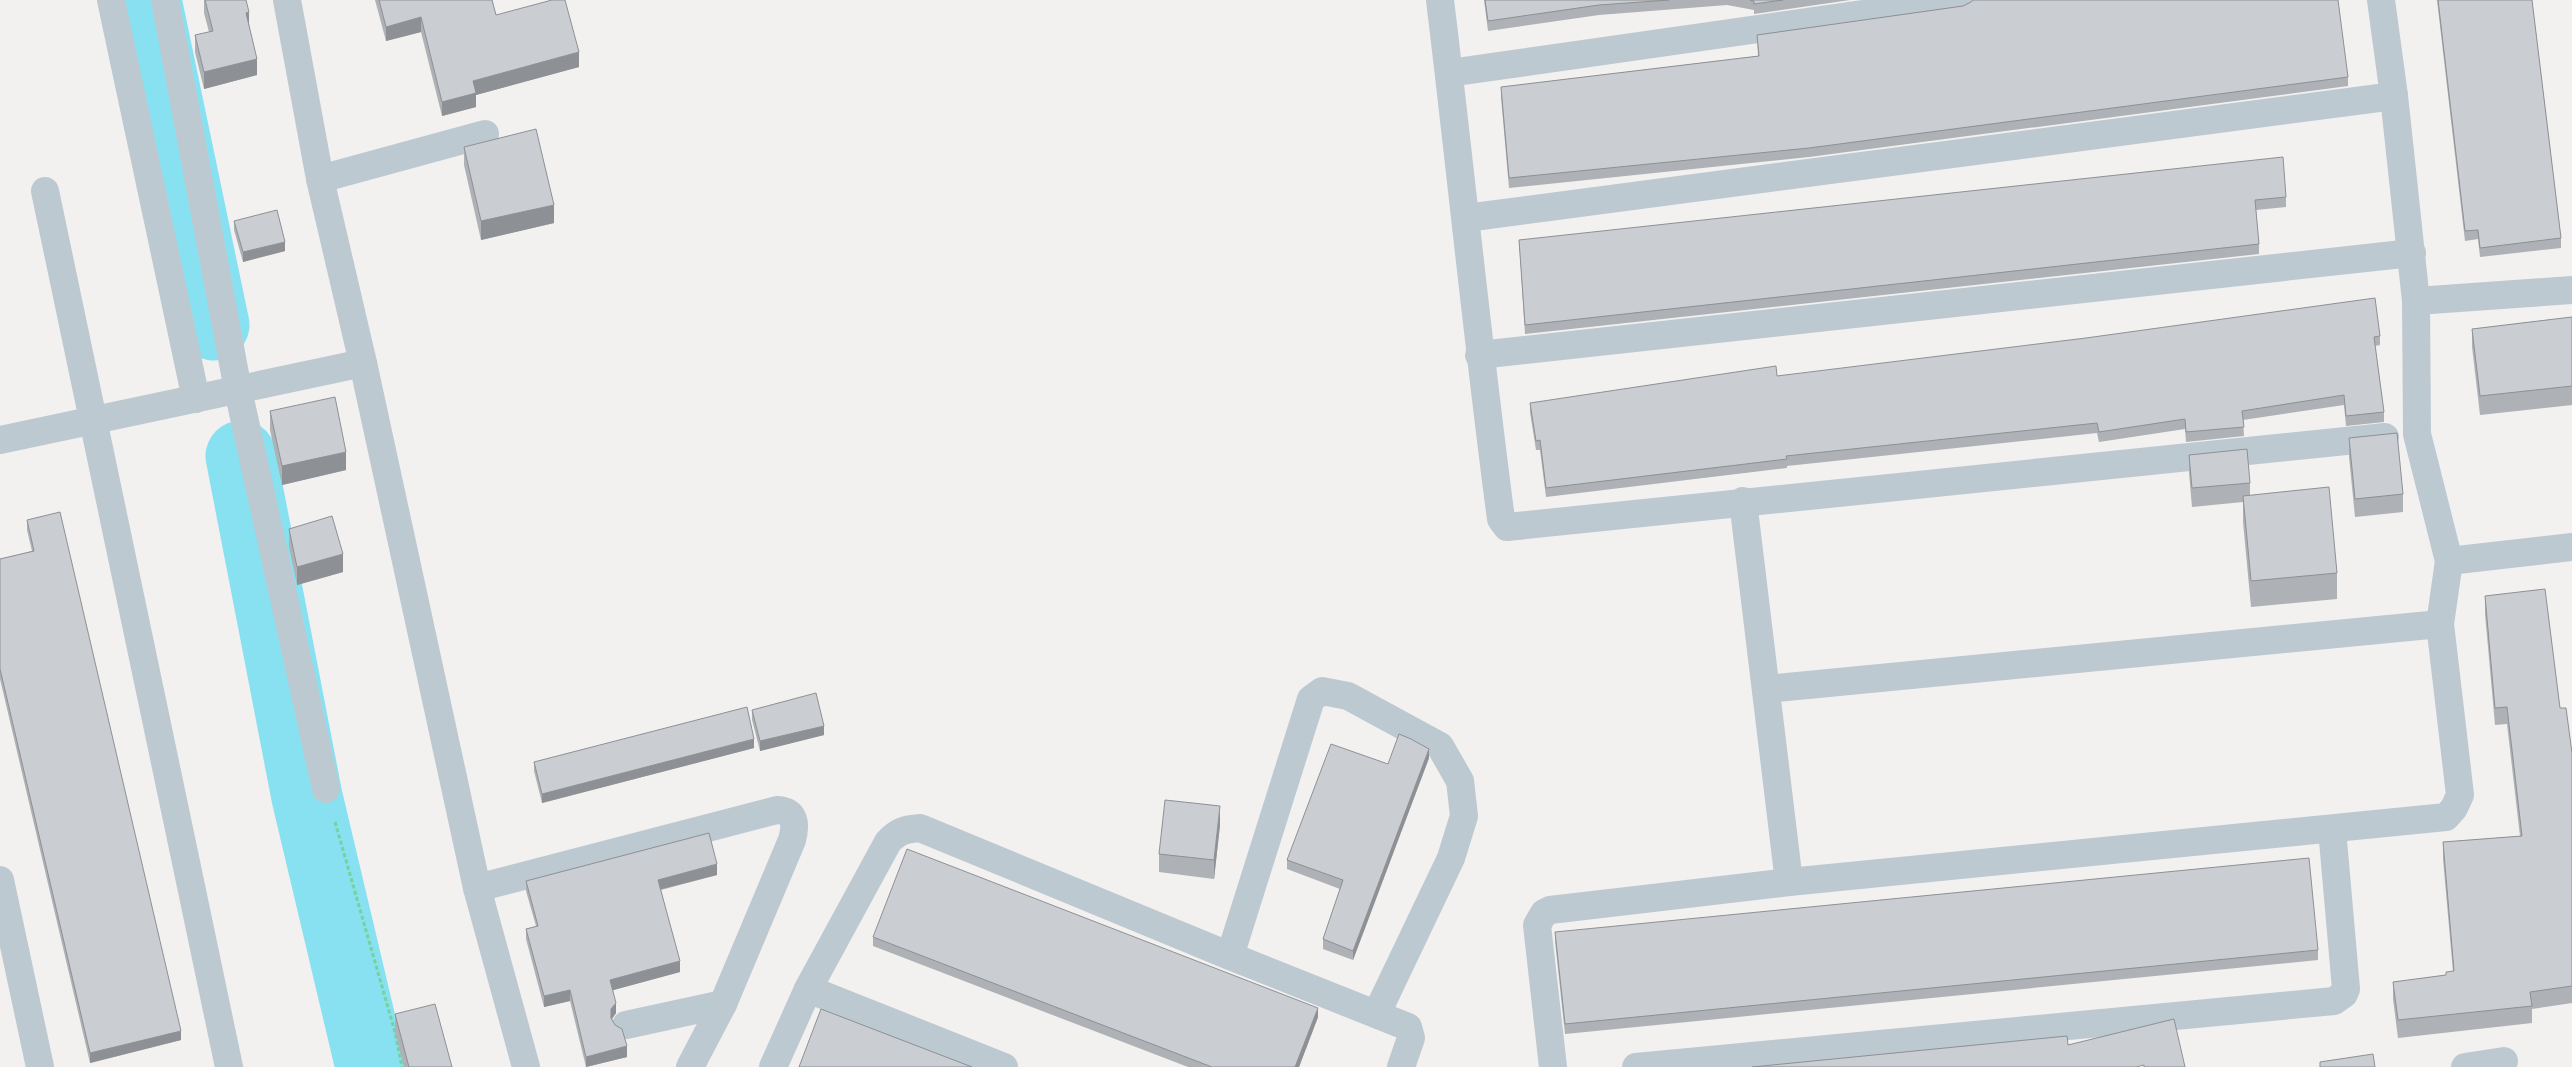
<svg xmlns="http://www.w3.org/2000/svg" width="2572" height="1067" font-family="'Fira Sans Condensed',sans-serif">
<rect width="100%" height="100%" fill="#f3f0f0"/>
<g fill="none" stroke-linecap="round" stroke-linejoin="round">
<g stroke="#88e1f1" stroke-width="71">
<path d="M146,0l68,325"/>
<path d="M241,456l66,341 64,270"/>
</g>
<path stroke="#73d29d" stroke-width="3" stroke-dasharray="4 2.5" stroke-linecap="butt" d="M335,822l60,210 7,35"/>
<g stroke="#bdc9d0" stroke-width="28">
<path d="M111,0l85,399"/>
<path d="M165,0l73,390 88,399"/>
<path d="M287,0l33,179 43,184 114,525 49,179"/>
<path d="M1440,0c21,173 38,346 61,519l6,8 878,-90"/>
<path d="M1449,73l512,-73"/>
<path d="M320,179l165,-45"/>
<path d="M45,191l184,876"/>
<path d="M1466,218l928,-122"/>
<path d="M2416,301l156,-11"/>
<path d="M1479,355l933,-102"/>
<path d="M0,440l363,-77"/>
<path d="M1743,501l46,381"/>
<path d="M2449,561l123,-14"/>
<path d="M1766,689l674,-65"/>
<path d="M0,880l40,187"/>
<path d="M477,888l300,-78c19,1 19,15 15,30l-69,164 -33,63"/>
<path d="M1230,956l81,-257 11,-8 26,5 92,50 20,35 4,35 -13,42 -74,155"/>
<path d="M808,989l196,78"/>
<path d="M626,1025l97,-21"/>
<path d="M773,1067l35,-78 80,-147c10,-11 18,-13 32,-14l310,128 178,71 3,11 -10,29"/>
<path d="M1553,1067l-16,-142 7,-12 6,-3 239,-28 657,-65 8,-9 6,-13 -20,-171 9,-63 -32,-127 -1,-133 -22,-205 -13,-96"/>
<path d="M1636,1067l698,-66 10,-7 2,-5 -14,-160"/>
<path d="M2465,1067l39,-6"/>
</g>
</g>
<g fill="#aeb1b5">
<path d="M204,0h42l3,24 8,51 -53,14 -9,-37v-17l14,-3 -5,-19z"/>
<path d="M375,0h117l4,15 83,52 -103,28v12l-34,9 -21,-84 -35,9z"/>
<path d="M1484,0h366l-96,14v-4l-27,-5 -128,10 -111,16z"/>
<path d="M2437,0h95l29,238v10l-81,9 -2,-18 -13,2z"/>
<path d="M1971,2l377,75v9l-539,71 -300,31 -8,-91v-10l257,-31 -1,-21 206,-29z"/>
<path d="M464,147l90,76 -73,17 -17,-75z"/>
<path d="M2286,197v10l-30,3 3,34v10l-734,80 -6,-94z"/>
<path d="M234,221l51,30 -42,11 -9,-32z"/>
<path d="M2572,317v88l-92,10 -8,-68v-18z"/>
<path d="M2380,336v9l-5,1 9,66v10l-38,4 -2,-21 -101,15 1,16 -58,6 -1,-13 -86,13 -2,-9 -310,33v2l-241,29 -6,-47h-4l-6,-38v-9l247,-27z"/>
<path d="M270,411l76,59 -64,15 -12,-55z"/>
<path d="M2349,438l54,56v18l-48,5 -6,-60z"/>
<path d="M2189,455l61,28v12l87,78v26l-86,8 -8,-85v-20l-51,5 -3,-34z"/>
<path d="M27,520l154,520 -91,23 -90,-384v-120l32,-8 -5,-21z"/>
<path d="M289,529l54,43 -46,13 -8,-38z"/>
<path d="M2485,596l75,112 12,45v250l-40,6v14l-134,15 -5,-39v-17l53,-7 7,-3 -10,-113v-17l77,-6 -13,-112 -12,1 -10,-111z"/>
<path d="M752,710l72,25 -64,16 -8,-31z"/>
<path d="M754,748l-212,55 -8,-32v-9z"/>
<path d="M1429,758l-76,202 -30,-11v-10l17,-50 -53,-20v-9l101,-96z"/>
<path d="M1220,825l-6,54 -55,-7v-18z"/>
<path d="M717,875l-56,15 19,82 -67,18 3,23 -4,6 15,38 -41,10 -16,-66 -26,6 -18,-68v-10l10,-3 -10,-35v-10z"/>
<path d="M1555,932l763,18v10l-753,74 -10,-93z"/>
<path d="M873,937l445,80 -19,50h-111l-315,-121z"/>
<path d="M395,1014l57,53h-48l-9,-35z"/>
</g>
<g fill="#8d9094">
<path d="M249,12v16l-3,-15z"/>
<path d="M421,17v15l-35,9v-14z"/>
<path d="M579,52v15l-103,28v12l-34,9v-14l31,-21z"/>
<path d="M257,59v16l-53,14v-17z"/>
<path d="M554,205v18l-73,17v-19z"/>
<path d="M285,242v9l-42,11v-10z"/>
<path d="M346,452v18l-64,15v-19z"/>
<path d="M343,554v18l-46,13v-18z"/>
<path d="M824,726v9l-64,16v-10z"/>
<path d="M754,739v9l-212,55v-9z"/>
<path d="M1429,749v9l-76,202v-9z"/>
<path d="M1220,806v19l-6,54v-19z"/>
<path d="M717,864v11l-59,15v-10z"/>
<path d="M680,961v11l-70,19v-11z"/>
<path d="M570,990v11l-26,6v-11z"/>
<path d="M616,1003v10l-5,7v9v-20z"/>
<path d="M1318,1008v9l-19,50h-4z"/>
<path d="M181,1031v9l-91,23v-10z"/>
<path d="M627,1046v11l-41,10v-10z"/>
</g>
<g fill="#caced3" stroke="#8d9094">
<path d="M205,0h41l3,12 -3,1 11,46 -53,13 -9,-37 18,-4z"/>
<path d="M379,0h113l4,15 56,-15h13l14,52 -106,29 3,12 -34,9 -21,-85 -35,10z"/>
<path d="M1485,0h184l-70,5 -111,16z"/>
<path d="M1750,0h33l-29,4v-3z"/>
<path d="M1973,0h365l10,77 -539,71 -300,30 -8,-91 258,-31 -2,-21 206,-29 8,-4z"/>
<path d="M2438,0h94l29,238 -81,10 -2,-18 -13,1z"/>
<path d="M536,129l18,76 -73,16 -17,-74z"/>
<path d="M2283,157l3,40 -31,3 4,44 -734,81 -6,-85z"/>
<path d="M277,210l8,32 -42,10 -9,-31z"/>
<path d="M2375,298l5,38 -6,1 10,75 -38,4 -2,-21 -102,16 2,16 -58,5 -1,-13 -86,13 -2,-9 -311,33 1,3 -241,29 -6,-48 -4,1 -6,-38 246,-37 1,10 309,-38z"/>
<path d="M2572,317v69l-92,10 -8,-67z"/>
<path d="M335,397l11,55 -64,14 -12,-55z"/>
<path d="M2397,433l6,61 -48,5 -6,-61z"/>
<path d="M2247,449l3,34 -58,5 -3,-33z"/>
<path d="M2329,487l8,86 -86,8 -8,-85z"/>
<path d="M60,512l121,519 -91,22 -90,-384v-110l34,-8 -7,-31z"/>
<path d="M332,516l11,38 -46,13 -8,-38z"/>
<path d="M2545,589l15,119h6l6,45v233l-42,6 2,14 -134,14 -5,-38 53,-7v-3l8,-1 -11,-129 79,-6 -15,-129 -12,1 -10,-112z"/>
<path d="M816,693l8,33 -64,15 -8,-31z"/>
<path d="M747,707l7,32 -212,55 -8,-32z"/>
<path d="M1399,734l12,5 18,10 -76,202 -30,-12 20,-59 -56,-20 44,-116 57,20z"/>
<path d="M1165,800l55,6 -6,54 -55,-6z"/>
<path d="M709,833l8,31 -59,16 22,81 -70,19 6,23 -5,6v9l4,7 7,4 5,17 -41,11 -16,-67 -26,6 -18,-67 12,-3 -12,-45z"/>
<path d="M907,849l411,159 -23,59h-83l-339,-130z"/>
<path d="M2309,858l9,92 -753,74 -10,-92z"/>
<path d="M435,1004l17,63h-43l-14,-53z"/>
<path d="M821,1009l151,58h-173z"/>
<path d="M2174,1019l11,48h-41v-2l-8,2h-384l315,-31 1,9z"/>
<path d="M2373,1054l2,13h-55v-5z"/>
</g>
</svg>
